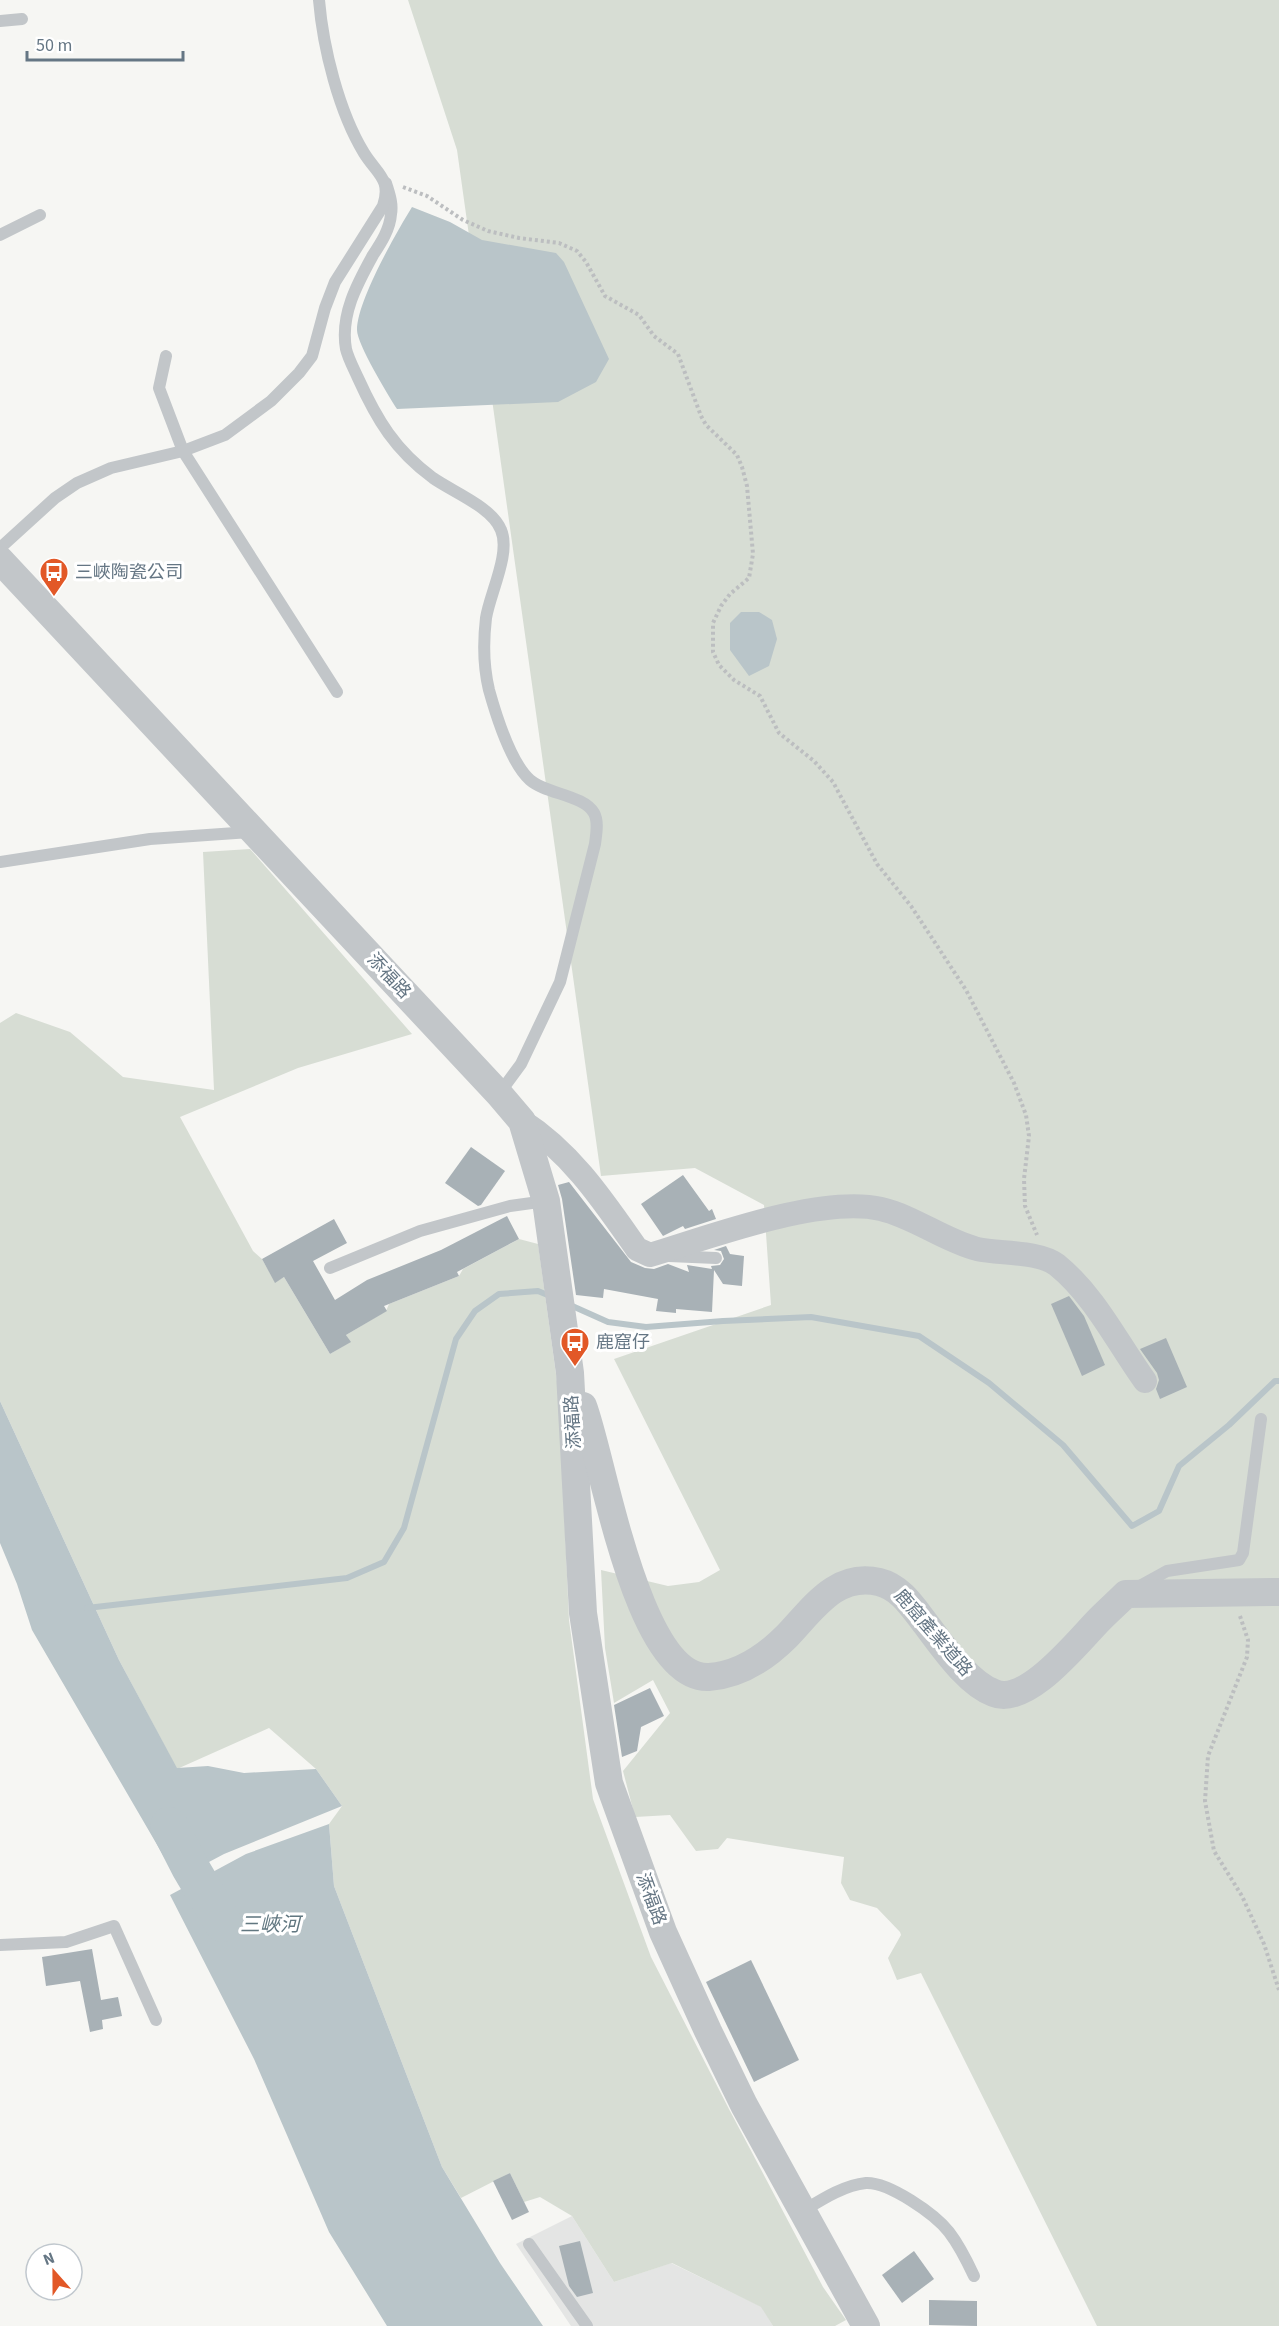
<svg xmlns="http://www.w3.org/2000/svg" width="1279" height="2326" font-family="'Source Sans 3','Noto Sans TC',sans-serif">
<rect width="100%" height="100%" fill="#f6f6f3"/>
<path fill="#e4e5e4" d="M572,2216l42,66 57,-19 91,44 11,19h-202l-55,-82z"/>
<g fill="#d7ddd4">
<path d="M408,0h871v2326h-182l-176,-353 -24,7 -9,-22 13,-23 -1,-3 -23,-24 -27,-8 -9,-17 3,-26 -117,-19 -9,11 -22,2 -26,-36 -35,2 -12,-46 47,-58 -17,-33 -39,23 -9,-55 -4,-78 67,16 31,-4 21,-12 -106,-211 157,-54 -7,-100 -69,-37 -94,8 -144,-1026z"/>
<path d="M250,849l162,185 -114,34 -118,49 73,134 9,8 13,23 9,-5 46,77 20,-12 -4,-7 40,-24 3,-7 70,-28 4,-7 56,-30 19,5 21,152 10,224 24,179 58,158 79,154 93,176 23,33 -11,6h-62l-12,-19 -89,-44 -58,19 -42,-66 -32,-19 -16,5 -14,-29 -49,25 -19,-31 -108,-281 -5,-62 13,-18 -26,-37 -47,-41 -92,41 -58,-109 -119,-259v-378l16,-10 54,19 53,45 91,13 -11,-238z"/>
</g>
<g fill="#b9c5c9">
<path d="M412,207l38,15 32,18 74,13 8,9 45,97 -13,23 -38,20 -161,7c-9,-14 -40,-65 -40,-79 0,-29 39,-97 55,-123z"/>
<path d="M741,612h18l13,8 5,19 -8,27 -20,10 -19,-26v-27z"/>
<path d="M0,1401l119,259 58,108 31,-2 36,7 72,-4 26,37 -118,48 -47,25 -145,-249 -15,-46 -17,-41z"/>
<path d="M329,1824l5,62 108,281 58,96 43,63h-156l-58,-94 -75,-173 -84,-164 76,-41z"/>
</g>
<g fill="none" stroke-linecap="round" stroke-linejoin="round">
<g stroke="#b9c5c9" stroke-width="6">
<path d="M570,1305l38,17 38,5 77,-6 88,-4 108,19 70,47 74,62 69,81 27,-15 20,-45 50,-41 46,-44h4"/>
<path d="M87,1608l260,-30 37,-16 20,-34 52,-189 19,-28 24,-17 39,-3 12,5"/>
</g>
<path stroke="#b9c5c9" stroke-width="38" d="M169,1826l21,41 33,56"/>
</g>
<g fill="#a8b1b6">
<path d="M471,1147l34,24 -24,34 -3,1 -33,-23z"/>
<path d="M683,1175l26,36 3,-2 4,10 -31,10 -2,-3 -20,10 -22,-32z"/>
<path d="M569,1182l62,80 14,6 9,1 14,-5 21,8 -2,-7 25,4 -1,-3 9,-1 4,-6 -3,-8 -7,-1 12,-4 4,8 14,2 -2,30 -19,-2 -9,-14 -2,42 -36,-3v4l-20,-2 2,-12 -54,-10 -1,9 -27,-3 -14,-96 -4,-14z"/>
<path d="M507,1216l12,23 -62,33 2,4 -75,30 3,5 -41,24 5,7 -21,12 -46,-77 -9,6 -13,-24 72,-40 13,24 -34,18 22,39 32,-20 74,-30z"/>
<path d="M1069,1296l15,20 21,49 -23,11 -31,-72z"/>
<path d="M1166,1338l21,49 -27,12 -4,-10 3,-9 -2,-7 -17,-24z"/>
<path d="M650,1688l14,28 -23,11 -4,24 -15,6 -8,-52z"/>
<path d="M92,1949l9,51 17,-3 4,19 -20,4 1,9 -13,3 -10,-51 -34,5 -4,-29z"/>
<path d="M751,1960l48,100 -45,22 -48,-100z"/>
<path d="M510,2173l19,39 -17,8 -19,-39z"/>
<path d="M580,2241l13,52 -16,4 -8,-11 -10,-40z"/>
<path d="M914,2251l20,28 -32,24 -20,-28z"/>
<path d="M929,2300l48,1v25l-48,-1z"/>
</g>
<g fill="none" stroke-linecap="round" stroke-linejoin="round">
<g stroke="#bcbec0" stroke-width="4" stroke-dasharray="3 3" stroke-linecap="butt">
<path d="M403,187l24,9 36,24 25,11 31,7 40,5 18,8 9,11 19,34 34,19 15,21 24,18 23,62 5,9 31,30 5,12 5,19 6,68 -4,24 -19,16 -9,12 -8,17v29l6,13 15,15 26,16 19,37 35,28 19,21 44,82 34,42 55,84 48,93 12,32 3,21 -5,43 1,27 12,29"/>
<path d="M1240,1616l8,24 -1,17 -39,99 -3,45 9,50 28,45 22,48 15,46"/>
</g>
<g stroke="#c2c6c9" stroke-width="12">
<path d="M0,21l22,-2"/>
<path d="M386,183c3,10 7,20 5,31 -1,15 -10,29 -18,41 -16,29 -33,60 -27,94 2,9 8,20 12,29 19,42 37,72 75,100 20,14 59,29 68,52 10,23 -11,63 -15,88 -3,25 -3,47 3,72 7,25 22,73 41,90 16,14 54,15 64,33 5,9 2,22 1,31l-35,138 -39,82 -22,30"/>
<path d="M0,235l40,-20"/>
<path d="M166,356l-7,32 24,63 154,241"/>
<path d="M0,548l55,-50 22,-15 34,-15 72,-17 42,-16 46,-34 28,-28 13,-17 13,-48 10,-26 48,-76c9,-27 -6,-32 -19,-53 -25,-41 -41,-105 -45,-153"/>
<path d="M0,862l150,-23 100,-7"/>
<path d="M669,1256l47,2"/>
<path d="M330,1268l90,-37 90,-25 36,-5"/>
<path d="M1138,1587l29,-16 72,-11 4,-7 18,-134"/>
<path d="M0,1945l66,-3 48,-16 42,94"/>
<path d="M803,2211c18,-11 41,-26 63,-28 23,-1 69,31 83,49 10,13 18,29 25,44"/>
<path d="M529,2244l58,82"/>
</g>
<path stroke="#c2c6c9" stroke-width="24" d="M522,1121c50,32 82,81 115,128l13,6c60,-18 171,-60 231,-46 34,8 62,31 96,40 23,5 62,2 80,16 38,31 60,77 88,116"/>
<g stroke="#c2c6c9" stroke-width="28">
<path d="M0,560l499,534 23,27 24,80 24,172 13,240 26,170 54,149 45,99 36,74 122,221"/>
<path d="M583,1406c20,52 54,275 126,271 31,-2 57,-20 78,-41 26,-27 49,-64 92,-54 21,5 33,24 46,41 17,22 42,60 69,70 33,14 85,-53 106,-74 9,-9 18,-17 26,-25l153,-2"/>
</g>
</g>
<defs>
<g id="bus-pin" transform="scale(1.5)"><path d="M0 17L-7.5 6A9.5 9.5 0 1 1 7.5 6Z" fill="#e25827" stroke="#fff"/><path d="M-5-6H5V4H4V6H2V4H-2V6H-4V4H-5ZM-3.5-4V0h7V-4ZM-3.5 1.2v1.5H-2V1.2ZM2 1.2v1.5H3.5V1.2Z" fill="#fff"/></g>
</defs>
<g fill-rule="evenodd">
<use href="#bus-pin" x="54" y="572"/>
<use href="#bus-pin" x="575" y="1342"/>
</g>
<g text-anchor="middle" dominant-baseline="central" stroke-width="6" stroke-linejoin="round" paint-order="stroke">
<g font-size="18" fill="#657684" stroke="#fff" text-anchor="start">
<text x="75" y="572">三峽陶瓷公司</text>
<text x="596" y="1342">鹿窟仔</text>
</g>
<g font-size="18" fill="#657684" stroke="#fff">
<text transform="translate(389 976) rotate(47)">添福路</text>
<text transform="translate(573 1422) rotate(-93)">添福路</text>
<text transform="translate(933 1633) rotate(49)">鹿窟產業道路</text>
<text transform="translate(651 1899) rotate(70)">添福路</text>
</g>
<g font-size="20" font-style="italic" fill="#617780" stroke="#fff">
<text x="270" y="1925">三峽河</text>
</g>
</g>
<g transform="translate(54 2272) rotate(339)"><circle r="28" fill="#ffffff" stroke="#c1c8ce" stroke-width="1.5"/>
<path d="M0-4.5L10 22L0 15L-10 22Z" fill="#e25827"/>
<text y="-9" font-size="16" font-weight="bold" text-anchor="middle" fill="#657684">N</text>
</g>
<path d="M27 51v9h156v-9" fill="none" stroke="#657684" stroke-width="3"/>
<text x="36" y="51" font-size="18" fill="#657684" stroke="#ffffff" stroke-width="4.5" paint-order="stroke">50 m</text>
</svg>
